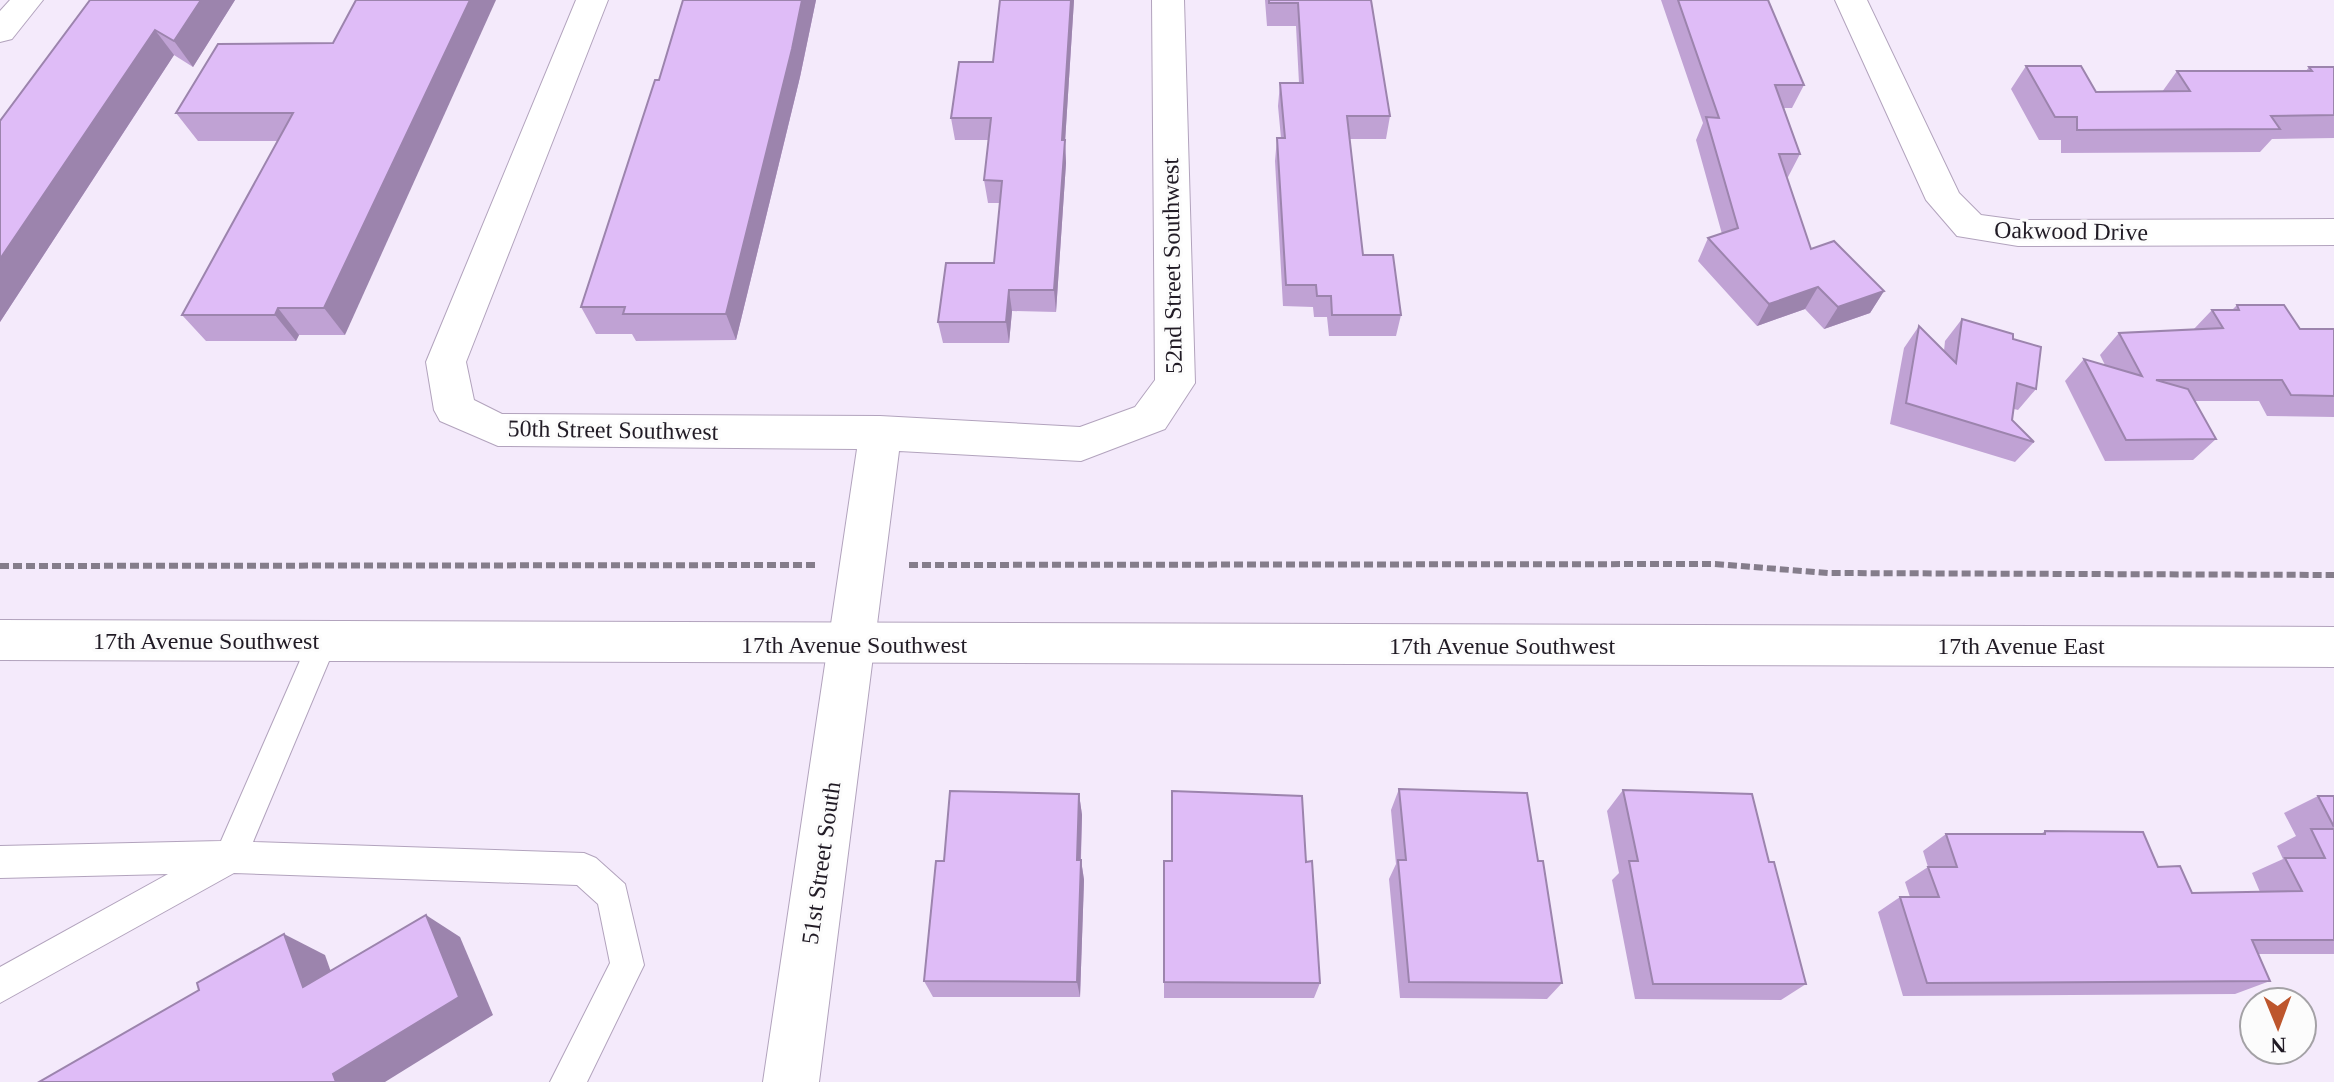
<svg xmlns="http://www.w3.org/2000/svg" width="2334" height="1082" font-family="Georgia,serif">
<rect width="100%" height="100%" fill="#f4eafb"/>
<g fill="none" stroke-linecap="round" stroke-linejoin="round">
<g stroke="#b2a3bd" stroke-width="2">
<path id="lane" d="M322,629l10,4 5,9 -84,200 331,11 12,5 29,26 19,81 -57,117h-37l60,-119 -12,-59 -21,-19 -343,-12 -234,130v-36l168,-93 -168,4v-32l221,-5 91,-208z"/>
</g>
<g stroke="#b2a3bd" stroke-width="2">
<g id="street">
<path d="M10,0h33l-31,39 -12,3v-31z"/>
<path d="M576,0h32l-142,362 8,38 28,14 378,2 200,11 55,-20 20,-27 -3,-380h32l11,383 -30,46 -84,32 -182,-10 -80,631h-56l94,-633 -359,-3 -58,-25 -6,-11 -8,-48z"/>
<path d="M1835,0h32l92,193 22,22 37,5 316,-1v26l-316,1 -61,-10 -31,-36z"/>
</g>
</g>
<g stroke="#b2a3bd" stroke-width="2">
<path id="secondary" d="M0,620l2334,7v40l-2334,-7z"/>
</g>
<g stroke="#857d8b" stroke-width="6" stroke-dasharray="9 4" stroke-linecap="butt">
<path d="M909,565l806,-1 113,9 506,2"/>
<path d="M0,566l815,-1"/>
</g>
<use href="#lane" fill="#fff" fill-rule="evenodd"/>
<use href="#street" fill="#fff" fill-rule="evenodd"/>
<use href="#secondary" fill="#fff" fill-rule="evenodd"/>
</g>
<g fill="#c0a2d4">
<path d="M90,0h145l-42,67 -19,-12 -174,267v-201z"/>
<path d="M683,0h133l-16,77 -64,263 -100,1 -4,-7h-36l-15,-27 78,-227z"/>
<path d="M1000,0h74l-9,142 1,21 -10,149 -44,-1 -3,32h-66l-5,-21 56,-59 6,-60h-12l-4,-23 5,-40h-34l-4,-22 42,-56z"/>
<path d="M1265,0h106l19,116 -4,23h-37l14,116 38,60 -5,21h-67l-2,-19h-13l-1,-10 -30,-1 -8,-145 2,-23h4l-3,-32 2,-23h19l-3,-57h-29z"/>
<path d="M1661,0h107l36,85 -12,23h-8l16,46 -12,23h-1l24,72 73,42 -14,22 -46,16 -19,-20 -48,17 -59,-65 10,-23 14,-4 -26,-94 7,-17z"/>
<path d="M333,43l12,292h-46l-3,6h-90l-24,-26 96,-174h-80l-22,-28z"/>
<path d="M2026,66l70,26h66l15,-21h129l3,-4h25v71l-62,1 -12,13 -199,1v-13h-22l-28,-51z"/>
<path d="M2237,305l63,24h34v88l-67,-1 -8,-15h-64l21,38 -23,21 -88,1 -40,-80 19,-22 21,6 -5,-10 19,-22 74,-3 19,-20h20z"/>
<path d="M1962,319l51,20 23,50 -18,21 -4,-1 -2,11 22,22 -19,20 -125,-38 14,-76 15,-22 25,25 1,-10z"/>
<path d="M1399,789l139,72 24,122 -15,16 -147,-1 -11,-119 7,-15 -5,-54z"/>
<path d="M1623,790l146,72 37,122 -25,16 -146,-1 -23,-119 7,-7 -12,-62z"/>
<path d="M1079,794l3,21 -1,45 3,20 -4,117h-147l-9,-16 20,-120z"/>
<path d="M2318,796h16v158h-76l12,27 -35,13 -332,2 -25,-84 22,-15h10l-5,-15 23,-15 -5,-16 23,-17h95l4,-3 113,36 34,26 68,-1 -8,-19 31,-14 -6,-13 19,-10 -12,-23z"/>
<path d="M1164,861l142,1 14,121 -6,15h-150z"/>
</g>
<g fill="#9c84ad">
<path d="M201,0h34l-42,67 -19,-26z"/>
<path d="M470,0h26l-151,335 -21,-27z"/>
<path d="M802,0h14l-16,77 -64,263 -10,-26z"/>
<path d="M1071,0h3l-9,142 1,21 -10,149 -2,-22 8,-150z"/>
<path d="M155,30l19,25 -174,267v-63z"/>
<path d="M1818,287l-13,22 -48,17 12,-22z"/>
<path d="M1009,290l3,21 -3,32 -3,-21z"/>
<path d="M1884,291l-14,22 -46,16 14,-22z"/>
<path d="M278,308l21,27 -3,6 -21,-26z"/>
<path d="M1079,794l3,21 -2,65 -3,-20z"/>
<path d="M1081,860l3,20 -4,117 -3,-15z"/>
<path d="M426,915l34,22 33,78 -108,67h-49l-3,-8z"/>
<path d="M284,934l41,21 18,51 -40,-19z"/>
</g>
<g fill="#dfbcf7" stroke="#9c84ad" stroke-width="2">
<path d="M90,0h111l-27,41 -19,-11 -155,229v-138z"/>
<path d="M356,0h114l-146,308h-46l-3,7h-93l111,-202h-117l42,-69 115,-1z"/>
<path d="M683,0h119l-10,49 -66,265h-103l2,-7h-44l74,-227h4z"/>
<path d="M1000,0h71l-9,140h3l-11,150h-45l-3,32h-68l8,-59h48l8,-82 -18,-1 7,-62h-40l8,-56h34z"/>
<path d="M1269,0h102l19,116h-43l16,139h30l8,60h-69l-1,-19h-14l-1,-11h-30l-9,-147h8l-5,-55h23l-5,-80h-29z"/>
<path d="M1678,0h90l36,85h-29l25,69h-21l32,95 23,-8 50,50 -46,16 -20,-20 -49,17 -61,-66 30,-10 -32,-111 13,1z"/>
<path d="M2026,66h55l15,26 94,-1 -13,-20h135l-3,-4h25v48l-63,1 9,13 -203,1v-13h-22z"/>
<path d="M2237,305h47l16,24h34v67l-43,-1 -9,-15h-126l32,9 28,50 -90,1 -42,-81 58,17 -23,-43 104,-5 -11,-18h27z"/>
<path d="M1962,319l51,15v5l28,8 -5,42 -19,-6 -5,37 22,22 -128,-39 13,-77 37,37z"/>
<path d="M1399,789l128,4 11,68h5l19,122 -153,-1 -11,-122h8z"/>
<path d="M1623,790l129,4 17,68h5l32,122h-153l-24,-123h9z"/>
<path d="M950,791l129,3 -2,66h4l-4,122 -153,-1 12,-120h8z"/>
<path d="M1172,791l130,5 4,66 6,-1 8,122 -156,-1v-121h8z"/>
<path d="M2318,796h16v31z"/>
<path d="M2311,829h23v111h-82l18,41 -343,2 -27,-86h39l-11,-30h29l-11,-33h99v-3l98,1 15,35 22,-1 12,27 110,-2 -17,-33h40z"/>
<path d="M426,915l33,82 -126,77 3,8h-297l160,-92 -2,-7 87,-49 19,53z"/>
</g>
<g text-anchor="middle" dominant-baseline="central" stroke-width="6" stroke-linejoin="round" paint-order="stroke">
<g font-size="24" fill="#211b25" stroke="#fcfcfc">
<text transform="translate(2071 231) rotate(1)">Oakwood Drive</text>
<text transform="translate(1172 266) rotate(-91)">52nd Street Southwest</text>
<text transform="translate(613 430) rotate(1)">50th Street Southwest</text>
<text x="206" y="641">17th Avenue Southwest</text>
<text x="854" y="645">17th Avenue Southwest</text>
<text x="1502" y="646">17th Avenue Southwest</text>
<text x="2021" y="646">17th Avenue East</text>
<text transform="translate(821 863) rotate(-82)">51st Street South</text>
</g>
</g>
<g transform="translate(2278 1026) rotate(179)"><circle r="38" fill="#fcfcfc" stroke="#a4a2a6" stroke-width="2"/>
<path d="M0-6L14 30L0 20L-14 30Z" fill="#bd562d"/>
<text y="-12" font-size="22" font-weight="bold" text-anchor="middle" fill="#211b25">N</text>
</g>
</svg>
